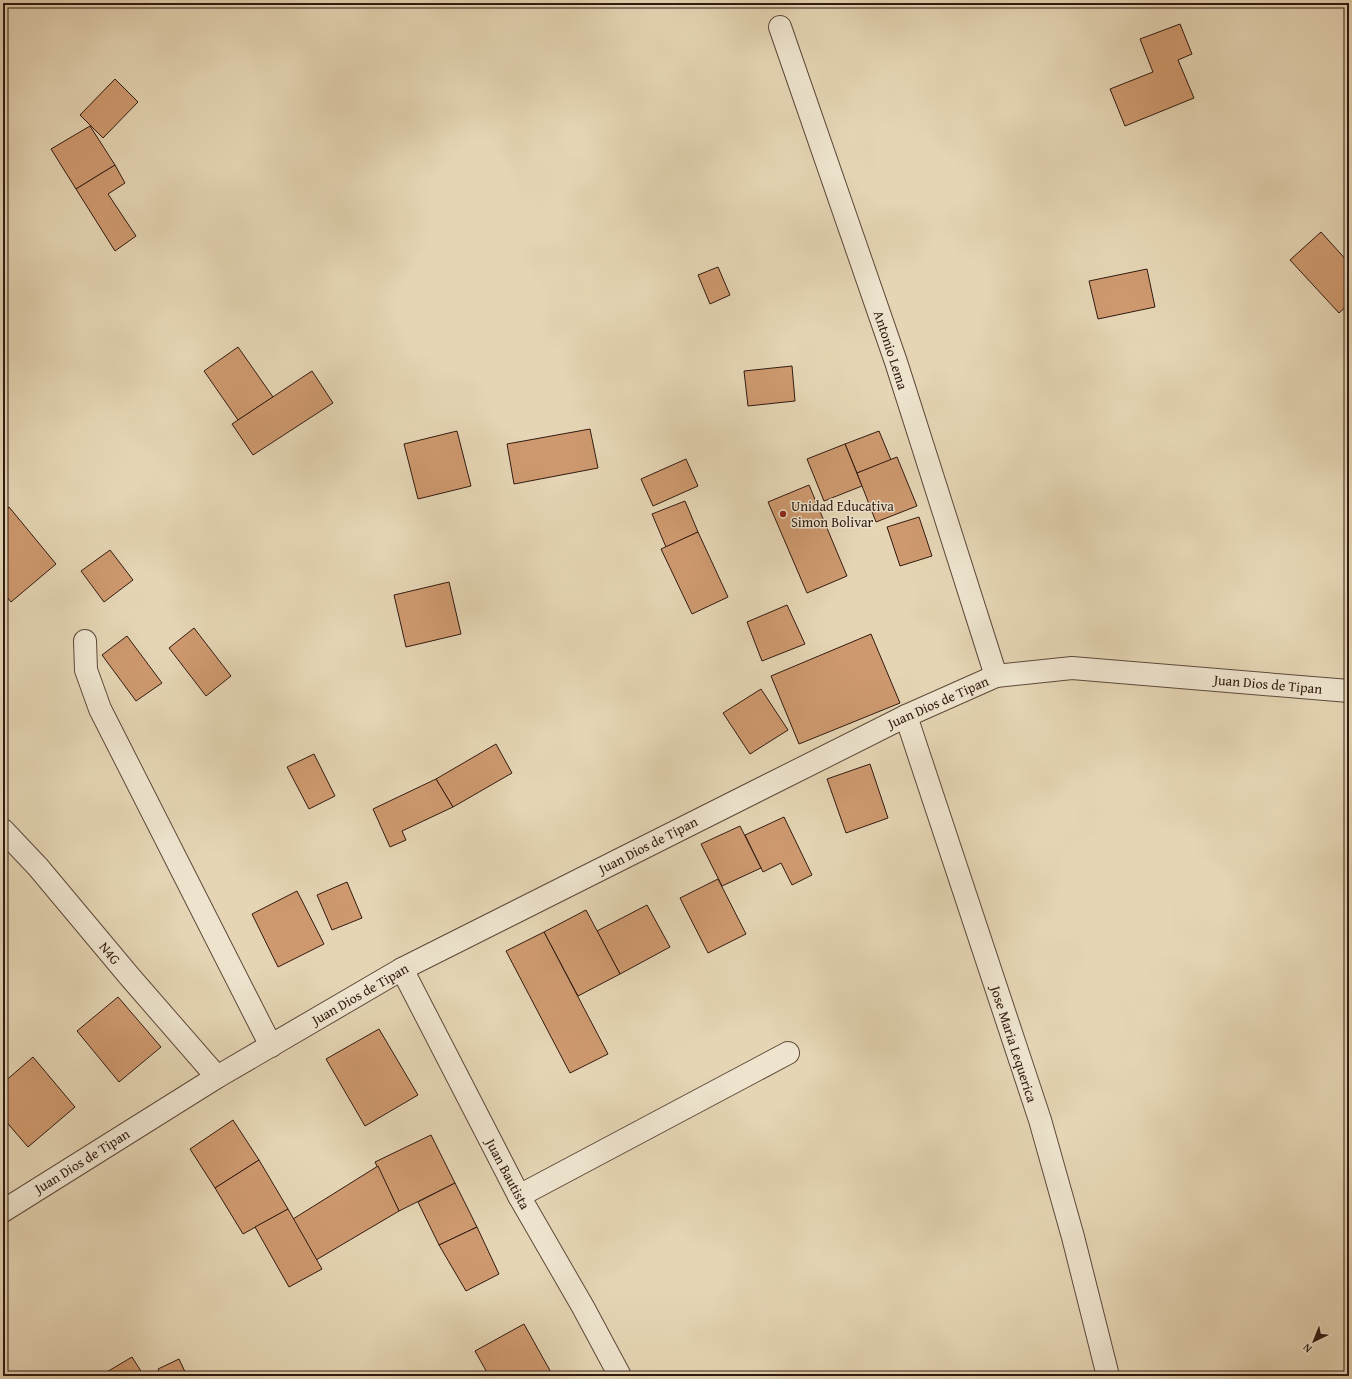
<svg xmlns="http://www.w3.org/2000/svg" width="1352" height="1379" font-family="'Gentium Book Plus',serif">
<rect width="100%" height="100%" fill="#e5d5b4"/>
<filter id="stains"><feTurbulence type="fractalNoise" baseFrequency=".005" numOctaves="4"/><feColorMatrix values="0 0 0 0 .2 0 0 0 0 .09 0 0 0 0 .02 0 0 0 .5 -.17"/></filter>
<radialGradient id="worn" r=".72"><stop offset=".6" stop-color="#630" stop-opacity="0"/><stop offset="1" stop-color="#630" stop-opacity=".3"/></radialGradient>
<g fill="#ce996f" stroke="#311a11">
<path d="M1180,24l12,30 -14,6 16,38 -69,28 -15,-37 43,-17 -13,-33z"/>
<path d="M115,79l23,23 -35,36 -23,-23z"/>
<path d="M90,126l25,39 -39,24 -25,-40z"/>
<path d="M115,165l10,18 -17,11 28,42 -21,15 -39,-62z"/>
<path d="M1321,232l28,31v41l-10,9 -49,-53z"/>
<path d="M718,267l12,28 -20,9 -12,-29z"/>
<path d="M1147,269l8,38 -57,12 -9,-38z"/>
<path d="M238,347l35,50 -35,23 -34,-49z"/>
<path d="M792,366l3,35 -47,5 -4,-35z"/>
<path d="M312,371l21,32 -80,52 -21,-31z"/>
<path d="M590,429l8,39 -84,16 -7,-40z"/>
<path d="M457,431l14,55 -53,13 -14,-55z"/>
<path d="M879,431l12,29 -34,13 -12,-29z"/>
<path d="M845,444l17,42 -38,15 -17,-42z"/>
<path d="M897,457l20,49 -41,16 -19,-49z"/>
<path d="M686,459l12,27 -45,20 -12,-27z"/>
<path d="M809,485l38,91 -40,17 -39,-91z"/>
<path d="M685,501l13,31 -32,15 -14,-33z"/>
<path d="M9,507l47,57 -45,38 -8,-10v-80z"/>
<path d="M919,517l13,39 -32,10 -13,-39z"/>
<path d="M698,532l30,65 -36,17 -31,-65z"/>
<path d="M110,550l23,30 -29,22 -23,-31z"/>
<path d="M449,582l12,52 -55,13 -12,-52z"/>
<path d="M787,605l18,39 -43,17 -15,-39z"/>
<path d="M194,628l37,48 -25,20 -37,-48z"/>
<path d="M871,634l29,69 -101,41 -28,-68z"/>
<path d="M127,636l35,47 -26,18 -34,-46z"/>
<path d="M761,689l27,41 -38,24 -27,-41z"/>
<path d="M496,744l16,29 -59,34 -17,-28z"/>
<path d="M314,754l21,42 -26,13 -22,-42z"/>
<path d="M870,764l18,54 -42,15 -19,-54z"/>
<path d="M436,779l17,28 -51,24 4,9 -16,7 -17,-38z"/>
<path d="M784,817l28,58 -20,10 -11,-22 -18,9 -18,-37z"/>
<path d="M740,826l21,42 -39,18 -21,-42z"/>
<path d="M718,879l28,55 -38,19 -28,-55z"/>
<path d="M347,882l15,36 -30,12 -15,-35z"/>
<path d="M297,891l27,53 -46,23 -26,-53z"/>
<path d="M647,905l23,42 -50,27 -23,-43z"/>
<path d="M586,910l34,64 -42,22 -34,-64z"/>
<path d="M544,932l64,122 -38,19 -64,-122z"/>
<path d="M118,997l43,50 -42,35 -42,-51z"/>
<path d="M379,1029l39,66 -53,31 -39,-67z"/>
<path d="M33,1057l42,50 -47,40 -25,-29v-35z"/>
<path d="M233,1120l26,40 -44,28 -25,-39z"/>
<path d="M431,1135l24,48 -56,28 -24,-49z"/>
<path d="M259,1160l29,49 -45,25 -28,-46z"/>
<path d="M378,1166l21,45 -83,49 -23,-41z"/>
<path d="M455,1183l22,44 -38,18 -21,-43z"/>
<path d="M288,1209l34,60 -33,18 -34,-60z"/>
<path d="M477,1227l22,47 -33,17 -27,-46z"/>
<path d="M524,1324l29,52h-64l-14,-25z"/>
<path d="M132,1357l12,19h-44z"/>
<path d="M179,1359l8,17h-26l-3,-7z"/>
</g>
<g fill="none" stroke-linecap="round" stroke-linejoin="round">
<g stroke="#5e493a" stroke-width="24">
<g id="minor">
<path d="M780,27l116,335 100,314"/>
<path d="M85,641l1,29 14,39 171,337"/>
<path d="M906,716l134,404 33,117 35,139"/>
<path d="M3,830l35,37 92,110 87,100"/>
<path d="M402,969l117,227 64,111 37,69"/>
<path d="M519,1196l269,-143"/>
<path d="M3,1211l214,-134 185,-108 504,-253 90,-40 76,-8 277,23"/>
</g>
</g>
<use href="#minor" stroke="#eee4ce" stroke-width="22"/>
</g>
<circle fill="#8f2418" stroke="#eee4ce" stroke-width="1.5" cx="783" cy="514" r="4"/>
<g text-anchor="middle" dominant-baseline="central" stroke-width="3" stroke-linejoin="round" paint-order="stroke">
<g font-size="14" fill="#311a11" stroke="#eee4ce">
<text transform="translate(891 350) rotate(72)">Antonio Lema</text>
<text transform="translate(1268 684) rotate(5)">Juan Dios de Tipan</text>
<text transform="translate(938 702) rotate(-24)">Juan Dios de Tipan</text>
<text transform="translate(648 845) rotate(-27)">Juan Dios de Tipan</text>
<text transform="translate(110 953) rotate(50)">N4G</text>
<text transform="translate(360 994) rotate(-30)">Juan Dios de Tipan</text>
<text transform="translate(1014 1044) rotate(72)">Jose Maria Lequerica</text>
<text transform="translate(82 1161) rotate(-32)">Juan Dios de Tipan</text>
<text transform="translate(508 1174) rotate(62)">Juan Bautista</text>
</g>
<g font-size="14" fill="#311a11" stroke="#eee4ce" text-anchor="start">
<text x="791" y="506">Unidad Educativa<tspan x="791" dy="16">Simon Bolivar</tspan></text>
</g>
</g>
<rect width="1352" height="1379" fill="none" stroke="#e5d5b4" stroke-width="16"/>
<rect x="4" y="4" width="1344" height="1371" fill="none" stroke="#311a11" stroke-width="2"/>
<rect x="8" y="8" width="1336" height="1363" fill="none" stroke="#311a11"/>
<g transform="translate(1314 1341) rotate(223)" stroke="#eee4ce" stroke-width="3" paint-order="stroke">
<path d="M0-3L7 15L0 10L-7 15Z" fill="#311a11"/>
<text y="-6" font-size="11" font-weight="bold" text-anchor="middle" fill="#311a11">N</text>
</g>
<rect width="100%" height="100%" filter="url(#stains)"/>
<rect width="100%" height="100%" fill="url(#worn)"/>
</svg>
